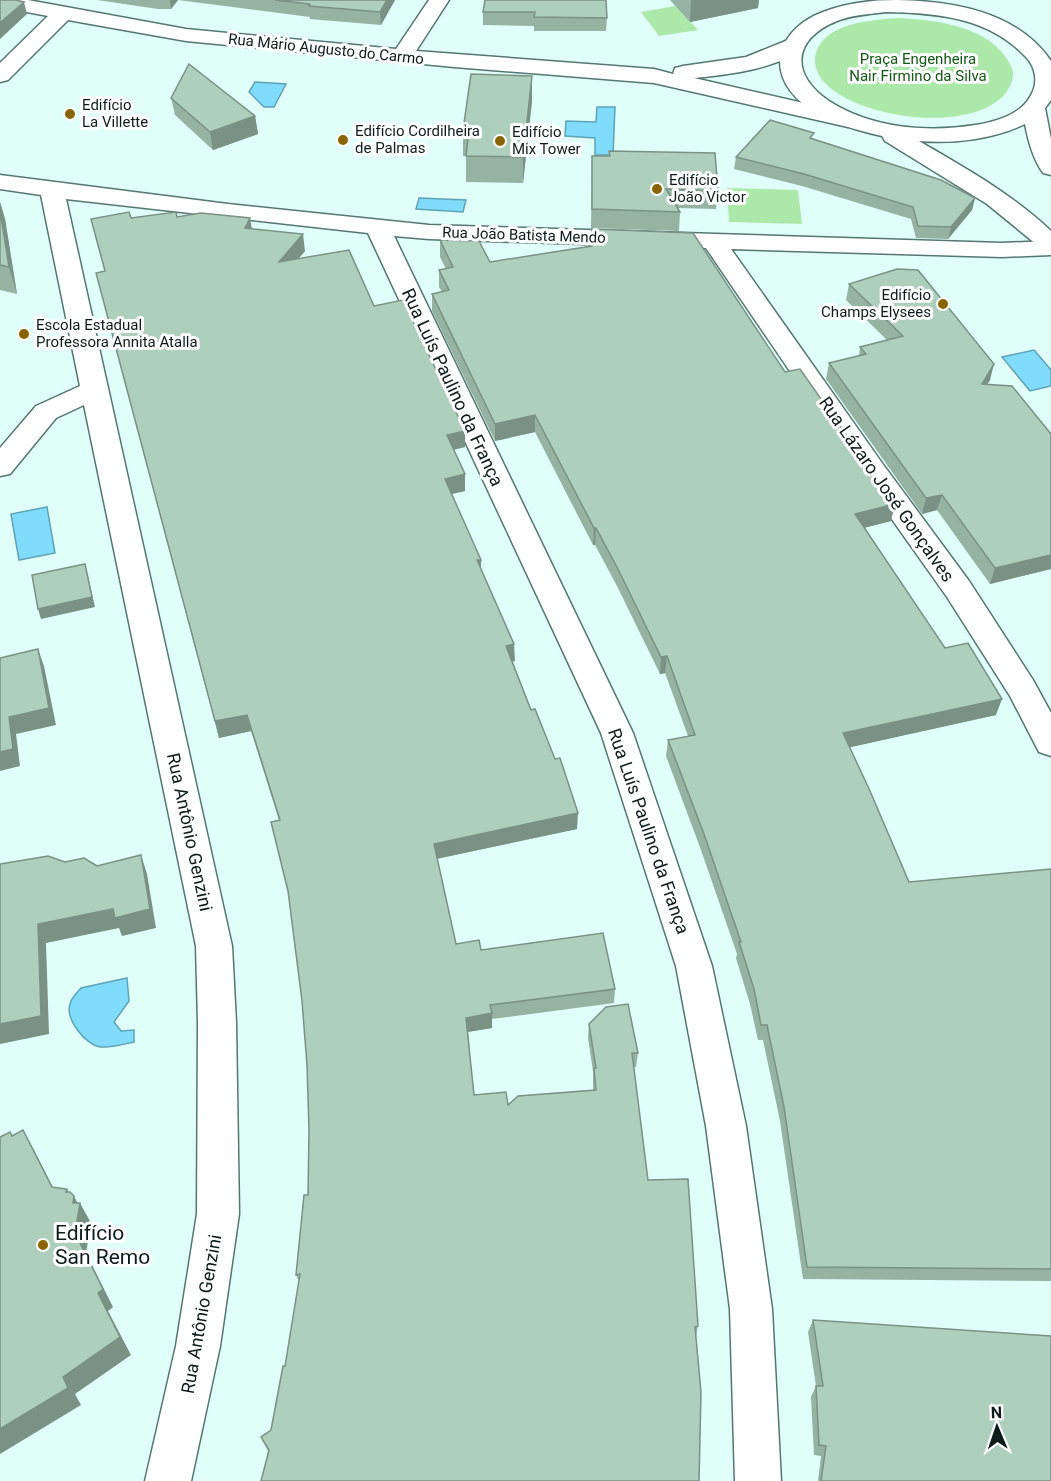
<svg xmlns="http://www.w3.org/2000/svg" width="1051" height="1481" font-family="Roboto,sans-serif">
<rect width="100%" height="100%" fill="#e0fff9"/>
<g fill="#ace8a9">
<path d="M676,6l22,24 -39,6 -18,-24z"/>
<path d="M898,18c39,2 94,8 113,48 5,9 0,21 -7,29 -35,38 -140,24 -176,-9 -7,-6 -14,-17 -13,-27 4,-36 56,-39 83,-41z"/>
<path d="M727,188l71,2 4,34 -73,-2z"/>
</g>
<g fill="#80dcfa" stroke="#5ea3b7" stroke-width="1.5">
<path d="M255,82l31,2 -12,23h-10l-15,-15z"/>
<path d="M597,107h18l-2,48h-18v-17l-30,-2 1,-15 30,1z"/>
<path d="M419,198l47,2 -3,12 -47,-3z"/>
<path d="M1034,350l17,20v16l-21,5 -28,-34z"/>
<path d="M47,507l8,46 -36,7 -8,-46z"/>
<path d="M127,978l2,23 -15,21 7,9 13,-1v12c-10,2 -23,6 -33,5 -15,-1 -36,-28 -31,-43 1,-6 8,-12 11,-16z"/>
</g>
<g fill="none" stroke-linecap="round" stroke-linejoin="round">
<g stroke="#547770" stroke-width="3">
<g id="street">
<path d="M0,0h28l158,29 210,20 33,-49h20l-33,51 238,18 19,5 2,-6 8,-2 63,-9 47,-19 7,2 4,4c-17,25 -82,31 -110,34l162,37 3,5 -3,5 -8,2 -194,-44 -200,-16 -268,-26 -118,-21 -60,60 -8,2v-19l48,-47 -48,-9z"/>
<path d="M0,175l228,29 201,21 573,18 49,-2v14l-49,2 -271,-8 151,214 87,118 64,99 18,33v43l-12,-4 -29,-56 -63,-99 -85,-120 -156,-229 -277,-9 -35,-3 239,497 79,233 34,160 26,183 9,172h-46l-5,-172 -24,-183 -30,-160 -75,-233 -233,-500 -302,-34 166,747 4,76 3,192 -19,132 -29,135h-46l31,-135 21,-132 1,-192 -2,-76 -112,-541 -28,13 -46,56 -10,2v-28l36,-42 44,-20 -39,-191 -41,-6z"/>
</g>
</g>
<g stroke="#547770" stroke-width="3">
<path id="secondary" d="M896,0c56,1 121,11 155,61v39l-6,8 6,31v36l-8,-2c-10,-14 -15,-33 -18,-49 -31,15 -71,20 -106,17 46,27 93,53 132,90v20l-9,-2 -55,-45 -102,-63 -3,-5c-28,-6 -57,-15 -80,-33 -39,-33 -22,-75 21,-91 23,-9 49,-12 73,-12zM886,12c50,1 102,5 139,44 11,11 14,27 5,41 -10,18 -36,25 -55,28 -48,8 -104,3 -146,-24 -39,-26 -37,-62 8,-80 15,-6 32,-7 49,-9z"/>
</g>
<use href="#street" fill="#fff" fill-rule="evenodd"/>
<use href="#secondary" fill="#fff" fill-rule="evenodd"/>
</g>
<g fill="#96b2a3">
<path d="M97,0h298l-14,25 -71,-6v-2l-132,-17 -7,9h-13z"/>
<path d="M485,0l122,18 -1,13h-72v-5l-51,-1v-13z"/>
<path d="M670,0h89l-1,8 -68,14z"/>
<path d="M171,98l84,18 3,18 -45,16 -38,-35z"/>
<path d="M532,101l-9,82 -57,-1v-26h-3v-26z"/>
<path d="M813,139l162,59 -3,12 -24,29 -32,-1 -5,-19 -109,-33 -68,-17 2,-12z"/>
<path d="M592,156l126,35 -2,18 -38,-1 2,4 -1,19 -88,-3z"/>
<path d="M0,202l5,17 12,75 -17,-4z"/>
<path d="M177,217l75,12 53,22 -7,8 76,47 91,141 -11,3 11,24v17l-13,3 29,75 34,92 -4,1 66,167 -140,30 19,85 25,6 134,39 -1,14 -122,16v9l-24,4 6,63 34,10 85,-15v-19l-5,-33 1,-14 49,29 -2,14h-3l15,113 50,146 -2,11 -428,114 -7,-14 10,-7 14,-64 14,-84 -3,-7 12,-80 1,-65 -2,-65 -5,-64 -23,-181 -28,-89 -32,7 -123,-465 9,-2 -14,-52z"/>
<path d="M592,229l193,143 106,149 -27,7 81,120 51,67 -147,32 60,135 142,-13v412l-248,-2 -23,-158 -17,-81h-5l-8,-36 -14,-46 1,-4 -36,-104 -35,-94 2,-16 20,-4 -23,-63 -5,1 -43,-88 -22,-41h-2l-58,-113 -40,9 -63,-130v-17l10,-2 -3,-5v-17l7,-1 -6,-12v-17l50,22 101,-16z"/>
<path d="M849,284l141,96 -3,4 64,50v135l-61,15 -53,-74 -15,4 -96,-135 3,-16 30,-7 1,-9 27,-7 -41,-40z"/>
<path d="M813,1320l238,161h-233l3,-25 -7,-1 -3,-58 5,-11 -8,-54z"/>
</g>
<g fill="#7a9185">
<path d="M170,0h8l-7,9z"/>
<path d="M387,0h8l-14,25 -1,-13z"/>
<path d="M691,0h68l-1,8 -68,14z"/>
<path d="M24,2l3,12 -27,25v-16z"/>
<path d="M532,76v25l-9,82v-26z"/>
<path d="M255,116l3,18 -45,16 -3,-18z"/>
<path d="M975,198l-3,12 -24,29 3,-12z"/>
<path d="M0,202l5,17 12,75 -8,-27 -9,-57z"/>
<path d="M250,218l3,17 -8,-7z"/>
<path d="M303,234l2,17 -24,28 -2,-17z"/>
<path d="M994,364l-4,16 -12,19 4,-15z"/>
<path d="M535,415v17l-40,9v-17z"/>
<path d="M465,431v16l-18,4v-16z"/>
<path d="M465,474v17l-19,4 -1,-16z"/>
<path d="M942,495l-5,15 -15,4 4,-16z"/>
<path d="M895,504l-4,17 -40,10 4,-17z"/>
<path d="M594,528h2l-1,17h-2z"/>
<path d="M1051,555v14l-61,15 5,-16z"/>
<path d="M477,560h4v16z"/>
<path d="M85,564l10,43 -54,12 -3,-10z"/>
<path d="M514,644l1,17 -9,2v-17z"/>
<path d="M38,649l6,17 12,59 -40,9 4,32 -20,5v-19l9,-35z"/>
<path d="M667,656l-2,17 -5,1 1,-17z"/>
<path d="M1002,699l-6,16 -158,35 5,-17z"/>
<path d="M247,715l4,16 -32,7 -4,-17z"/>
<path d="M578,813l-1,16 -142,30 -1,-15z"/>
<path d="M141,855l6,19 9,54 -34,8 -3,-8 -73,15 3,91 -49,10v-20l38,-100z"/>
<path d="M492,1013v15l-25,4 -1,-14z"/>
<path d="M23,1130l12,22 28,55 -11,-20z"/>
<path d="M67,1189l6,11 1,-4 5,10 1,-3 11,20 -5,30 27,54 -5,4 23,44 -56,39 6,11 -81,49v-25l63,-52 35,-84 -23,-60 -9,-41z"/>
</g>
<g fill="#afcfbe" stroke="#7a9185" stroke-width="1.5">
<path d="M0,0h16l8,2 -24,21z"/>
<path d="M275,0h112l-7,12 -71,-6 1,-2z"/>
<path d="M485,0h121l1,18 -73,-1 1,-5h-52z"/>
<path d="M189,64l66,52 -45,16 -39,-34z"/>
<path d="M471,74l61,2 -9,81 -57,-1 3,-26h-6z"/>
<path d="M770,120l44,13 -4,5 131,42 34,18 -24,29 -33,-1 -5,-19 -109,-33 -68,-17z"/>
<path d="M609,151l106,2 3,38 -52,-2 14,23 -88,-3v-53h18z"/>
<path d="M0,210l9,57 -9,-2z"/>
<path d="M129,212l2,6 45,-6 1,5 24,-4 49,5 -5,10 58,6 -24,28 70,-12 25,56 29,-6 62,131 -18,4 18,39 -20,5 36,81h-4l37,84 -8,2 25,64 4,-1 20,50 5,-1 18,55 -144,31 22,100 23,-4 2,10 122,-17 12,56 -125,16 2,8 -26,5 8,77 32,-3 2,13 10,-9 78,-6 -2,-22h2l-7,-44 17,-17 22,-3 10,49h-6l16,127 40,-1 10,147 -3,1 6,65 -2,89h-438l8,-31 -8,-13 10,-7 12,-64h2l15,-92 -4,1 8,-80h4l1,-65 -2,-65 -5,-64 -14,-110 -17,-69 9,-2 -33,-105 -32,6 -119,-448 9,-2 -14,-52z"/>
<path d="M592,229l101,4 92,139 15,-3 95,135 -40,10 90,134 23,-5 34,56 -159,34 27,58 39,91 142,-13v400l-244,-2 -23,-160 -17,-82h-6l-7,-36 -15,-47h2l-37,-108 -36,-94 27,-5 -28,-79 -6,1 -43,-88 -22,-41h-2l-59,-113 -40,9 -63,-130 17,-4 -10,-20 14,-3 -13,-27 39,1 11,21 102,-16z"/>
<path d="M897,269l21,1 76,94 -12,20 30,2 39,48v121l-56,13 -53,-73 -16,3 -97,-135 37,-9 -6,-7 43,-11 -54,-52z"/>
<path d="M85,564l7,33 -54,12 -6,-34z"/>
<path d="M38,649l11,59 -40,9 4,32 -13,3v-94z"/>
<path d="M141,855l9,54 -35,9 -2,-9 -75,15 3,92 -41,8v-160l48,-8 17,6 19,-4 13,8z"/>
<path d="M23,1130l29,57 15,2 -1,3h4l4,4 -1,7h7l-5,30 28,56 -5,4 22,44 -57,40 5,11 -68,41v-292l10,-5 2,4z"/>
<path d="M813,1320l238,16v145h-230l5,-35 -7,-1 -3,-59h7z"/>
</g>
<g fill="#886501" stroke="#fff" stroke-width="2">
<circle cx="70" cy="114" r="6"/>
<circle cx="343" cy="140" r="6"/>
<circle cx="500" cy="141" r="6"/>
<circle cx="657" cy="189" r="6"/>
<circle cx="943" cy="304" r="6"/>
<circle cx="24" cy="334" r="6"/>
<circle cx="43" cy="1245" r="6"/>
</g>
<g text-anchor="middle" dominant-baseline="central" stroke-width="6" stroke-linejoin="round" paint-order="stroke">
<g font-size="15" fill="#0f1d1a" stroke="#fff">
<text transform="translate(326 49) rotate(6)">Rua Mário Augusto do Carmo</text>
<text transform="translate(524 235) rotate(2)">Rua João Batista Mendo</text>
</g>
<g font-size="15" fill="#125814" stroke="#fff">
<text x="918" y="59">Praça Engenheira<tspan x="918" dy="17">Nair Firmino da Silva</tspan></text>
</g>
<g font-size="15" fill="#0f1d1a" stroke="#fff" text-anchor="start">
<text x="82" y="105">Edifício<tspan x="82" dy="17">La Villette</tspan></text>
<text x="355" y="131">Edifício Cordilheira<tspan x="355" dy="17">de Palmas</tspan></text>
<text x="512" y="132">Edifício<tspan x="512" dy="17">Mix Tower</tspan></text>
<text x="669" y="180">Edifício<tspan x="669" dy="17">João Victor</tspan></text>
<text x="931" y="295" text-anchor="end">Edifício<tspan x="931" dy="17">Champs Elysees</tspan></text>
<text x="36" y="325">Escola Estadual<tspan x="36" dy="17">Professora Annita Atalla</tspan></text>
</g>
<g font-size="18" fill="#0f1d1a" stroke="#fff">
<text transform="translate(453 387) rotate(65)">Rua Luís Paulino da França</text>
<text transform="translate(887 489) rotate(55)">Rua Lázaro José Gonçalves</text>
<text transform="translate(649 831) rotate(71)">Rua Luís Paulino da França</text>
<text transform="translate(190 832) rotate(78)">Rua Antônio Genzini</text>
<text transform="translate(201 1314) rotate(-80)">Rua Antônio Genzini</text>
</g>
<g font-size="21" fill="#0f1d1a" stroke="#fff" text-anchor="start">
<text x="55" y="1233">Edifício<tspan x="55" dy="24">San Remo</tspan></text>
</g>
</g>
<g transform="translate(997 1427) rotate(358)" stroke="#ffffff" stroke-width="4.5" paint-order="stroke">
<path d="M0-4.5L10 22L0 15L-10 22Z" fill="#0f1d1a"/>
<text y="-9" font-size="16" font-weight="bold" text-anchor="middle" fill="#0f1d1a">N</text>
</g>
</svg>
